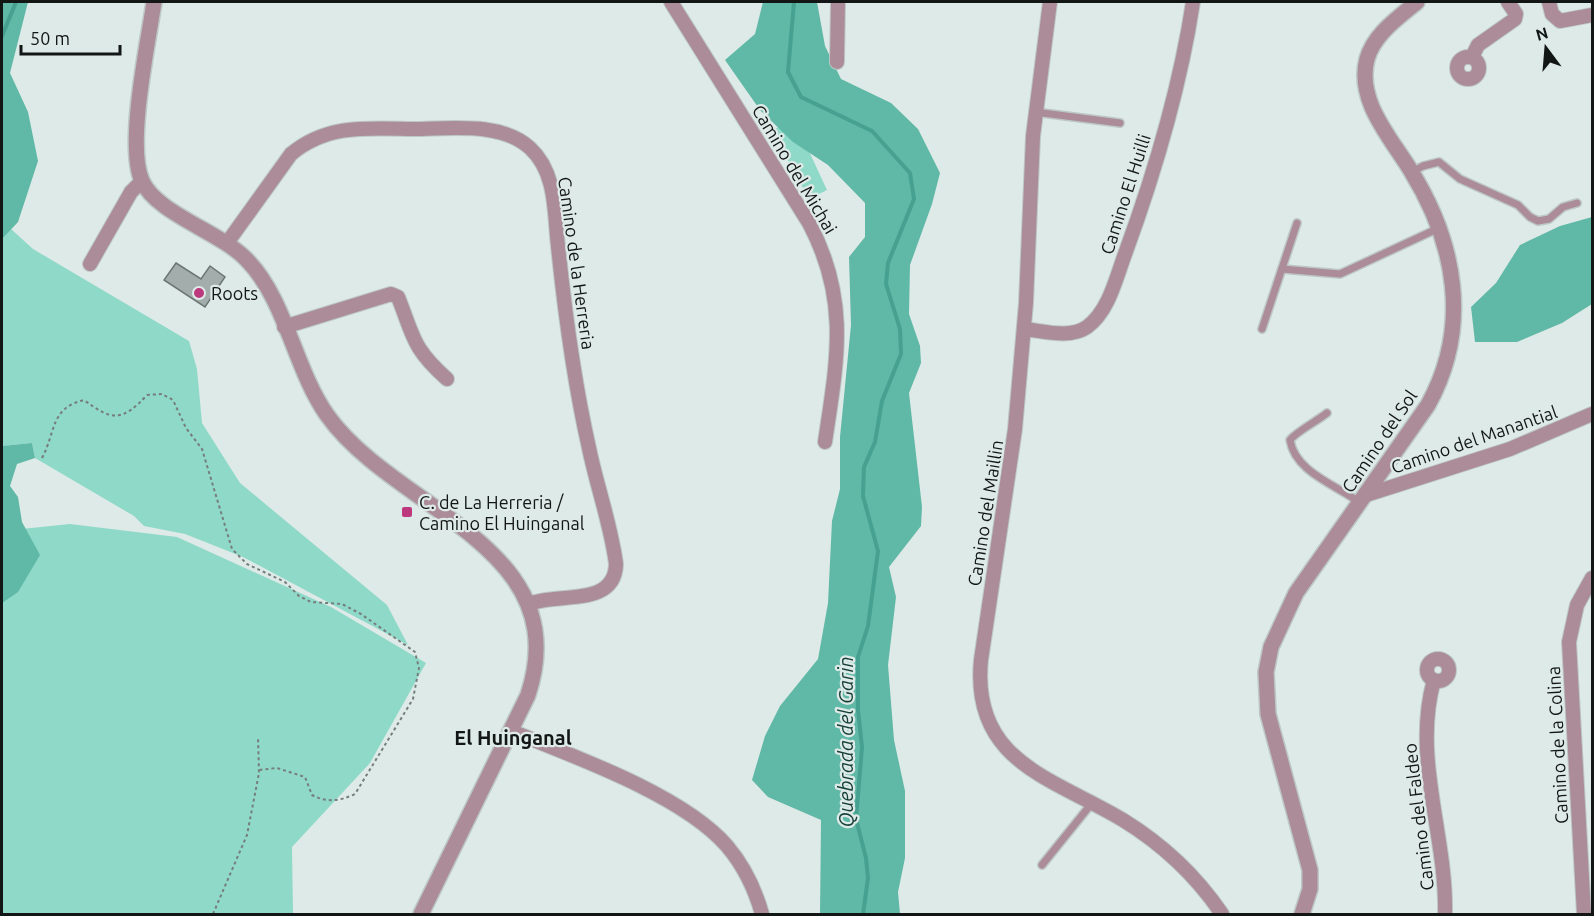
<svg xmlns="http://www.w3.org/2000/svg" width="1594" height="916" font-family="Ubuntu,sans-serif">
<rect width="100%" height="100%" fill="#deeae7"/>
<g fill="#8fd9c9">
<path d="M795,121l32,69 -18,9 -38,-69z"/>
<path d="M11,229l22,20 156,92 8,28 5,54 38,60 147,122 21,40 -165,-88 -58,-23 -41,-8 -10,-10 -99,-58 -3,-15 -30,3v-207z"/>
<path d="M70,524l107,13 154,70 95,56 -56,100 -78,84 1,67h-291v-383z"/>
</g>
<g fill="#60b8a7">
<path d="M2,2h26l-18,71 18,39 10,49 -20,61 -16,17z"/>
<path d="M763,2h54l8,44 16,33 50,24 27,26 22,44 -8,31 -22,61 -1,49 11,32 1,17 -12,30 13,114 -1,19 -32,41 7,30 -8,68 6,75 11,51v67l-7,34 2,22h-80l1,-94 -53,-23 -16,-17 13,-44 15,-30 38,-47 10,-56 4,-82 8,-32v-52l11,-112 -2,-68 16,-20v-34l-37,-38 -35,-23 -33,-32 -35,-50 30,-26z"/>
<path d="M1592,217v87l-30,19 -45,19h-42l-4,-35 25,-24 24,-38 40,-19z"/>
<path d="M32,443l3,15 -18,6 -7,22 8,11 4,25 18,33 -22,37 -16,11v-157z"/>
</g>
<g fill="none" stroke-linecap="round" stroke-linejoin="round">
<g stroke="#47a190" stroke-width="4">
<path d="M794,2l-6,70 13,25 71,34 38,42 4,26 -26,64 -2,21 14,45 1,25 -19,47 -7,41 -11,25 -1,29 15,55 -10,75 -10,31v53l4,37 -6,72 10,39 2,20 -5,36"/>
<path d="M2,36l14,-34"/>
</g>
</g>
<path fill="#a3aeac" stroke="#6c7774" stroke-width="1.5" d="M176,263l25,16 9,-13 15,11 -20,30 -41,-27z"/>
<g fill="none" stroke-linecap="round" stroke-linejoin="round">
<g stroke="#bdc8c5" stroke-width="10">
<g id="service">
<path d="M1035,112l85,11"/>
<path d="M1412,172l11,-6 16,-4 21,17 58,26 12,12 8,4 11,-2 14,-12 14,-4"/>
<path d="M1282,269l58,5 99,-46"/>
<path d="M1262,329l35,-106"/>
<path d="M1327,413c-10,8 -31,19 -37,27 5,32 46,45 69,62"/>
<path d="M1042,865l50,-62"/>
</g>
</g>
<g stroke="#bdc8c5" stroke-width="16">
<g id="minor">
<path d="M671,2l138,221c41,77 28,138 16,219"/>
<path d="M1050,2l-17,134 -7,167 -11,126 -34,231c-10,102 72,118 142,160 39,24 74,57 99,94"/>
<path d="M1549,2l3,12 8,7 32,-6"/>
<circle cx="1468" cy="68" r="11"/>
<path d="M1472,57l6,-12 37,-26 1,-5 -8,-12"/>
<path d="M837,62l1,-60"/>
<path d="M227,243l64,-89c36,-30 76,-26 121,-25 37,0 89,-8 118,19 27,25 24,64 28,98 7,68 16,136 31,202 8,39 22,77 27,116 -1,44 -59,28 -87,40"/>
<path d="M90,264l41,-72 11,-11"/>
<path d="M284,327l107,-33 7,3c16,40 14,51 49,82"/>
<path d="M1024,329c20,2 46,10 63,-2 22,-16 29,-49 38,-73 30,-82 55,-166 68,-252"/>
<path d="M1366,495l144,-46 82,-35"/>
<circle cx="1438" cy="670" r="11"/>
<path d="M1434,680c-22,78 13,156 11,234"/>
<path d="M511,731c62,25 172,64 216,115 17,20 28,43 35,68"/>
<path d="M1584,914l-15,-272 8,-37 15,-27"/>
</g>
</g>
<g stroke="#bdc8c5" stroke-width="18">
<g id="tertiary">
<path d="M154,2c-6,42 -28,143 -12,179 14,32 78,51 104,78 40,40 48,109 81,156 68,96 250,131 201,280l-107,219"/>
<path d="M1302,914l8,-25v-19l-42,-156 -2,-42 5,-25 25,-54 132,-188c43,-78 28,-161 -17,-234 -20,-33 -55,-70 -44,-112 7,-25 31,-41 50,-57"/>
</g>
</g>
<g stroke="#767e7c" stroke-width="2" stroke-dasharray="3 3" stroke-linecap="butt">
<path d="M42,458c14,-26 8,-50 42,-58 28,21 38,22 63,-5l15,-1 11,6 13,28 16,21 30,100 15,15 38,18 14,14 12,6 31,2 19,10 54,38 4,16 -6,31 -58,95c-15,7 -28,9 -43,1l-7,-18 -28,-9 -18,2"/>
<path d="M213,914l34,-79 12,-62 -1,-36"/>
</g>
<use href="#service" stroke="#ab8c98" stroke-width="7"/>
<use href="#minor" stroke="#ab8c98" stroke-width="14"/>
<use href="#tertiary" stroke="#ab8c98" stroke-width="15"/>
</g>
<g fill="#bd397d" stroke="#deeae7" stroke-width="2">
<circle cx="199" cy="293" r="6"/>
<rect x="401" y="506" width="12" height="12" rx="3"/>
</g>
<g text-anchor="middle" dominant-baseline="central" stroke-width="4.5" stroke-linejoin="round" paint-order="stroke">
<g font-size="18" fill="#121615" stroke="#deeae7">
<text transform="translate(795 169) rotate(59)">Camino del Michai</text>
<text transform="translate(1125 194) rotate(-72)">Camino El Huilli</text>
<text transform="translate(577 263) rotate(82)">Camino de la Herreria</text>
<text transform="translate(1474 439) rotate(-19)">Camino del Manantial</text>
<text transform="translate(1379 441) rotate(-56)">Camino del Sol</text>
<text transform="translate(985 513) rotate(-81)">Camino del Maillin</text>
<text transform="translate(1557 745) rotate(-93)">Camino de la Colina</text>
<text transform="translate(1418 817) rotate(-97)">Camino del Faldeo</text>
</g>
<g font-size="18" fill="#121615" stroke="#deeae7" text-anchor="start">
<text x="211" y="293">Roots</text>
<text x="419" y="502">C. de La Herreria /<tspan x="419" dy="21">Camino El Huinganal</tspan></text>
</g>
<g font-size="20" font-weight="bold" fill="#121615" stroke="#deeae7">
<text x="513" y="737">El Huinganal</text>
</g>
<g font-size="20" font-style="italic" fill="#163f37" stroke="#deeae7">
<text transform="translate(845 742) rotate(-90)">Quebrada del Garin</text>
</g>
</g>
<rect width="1594" height="916" fill="none" stroke="#121615" stroke-width="6"/>
<g transform="translate(1546 48) rotate(344)" stroke="#deeae7" stroke-width="4.5" paint-order="stroke">
<path d="M0-4.5L10 22L0 15L-10 22Z" fill="#121615"/>
<text y="-9" font-size="16" font-weight="bold" text-anchor="middle" fill="#121615">N</text>
</g>
<path d="M21 45v9h99v-9" fill="none" stroke="#121615" stroke-width="3"/>
<text x="30" y="45" font-size="18" fill="#121615" stroke="#deeae7" stroke-width="4.5" paint-order="stroke">50 m</text>
</svg>
